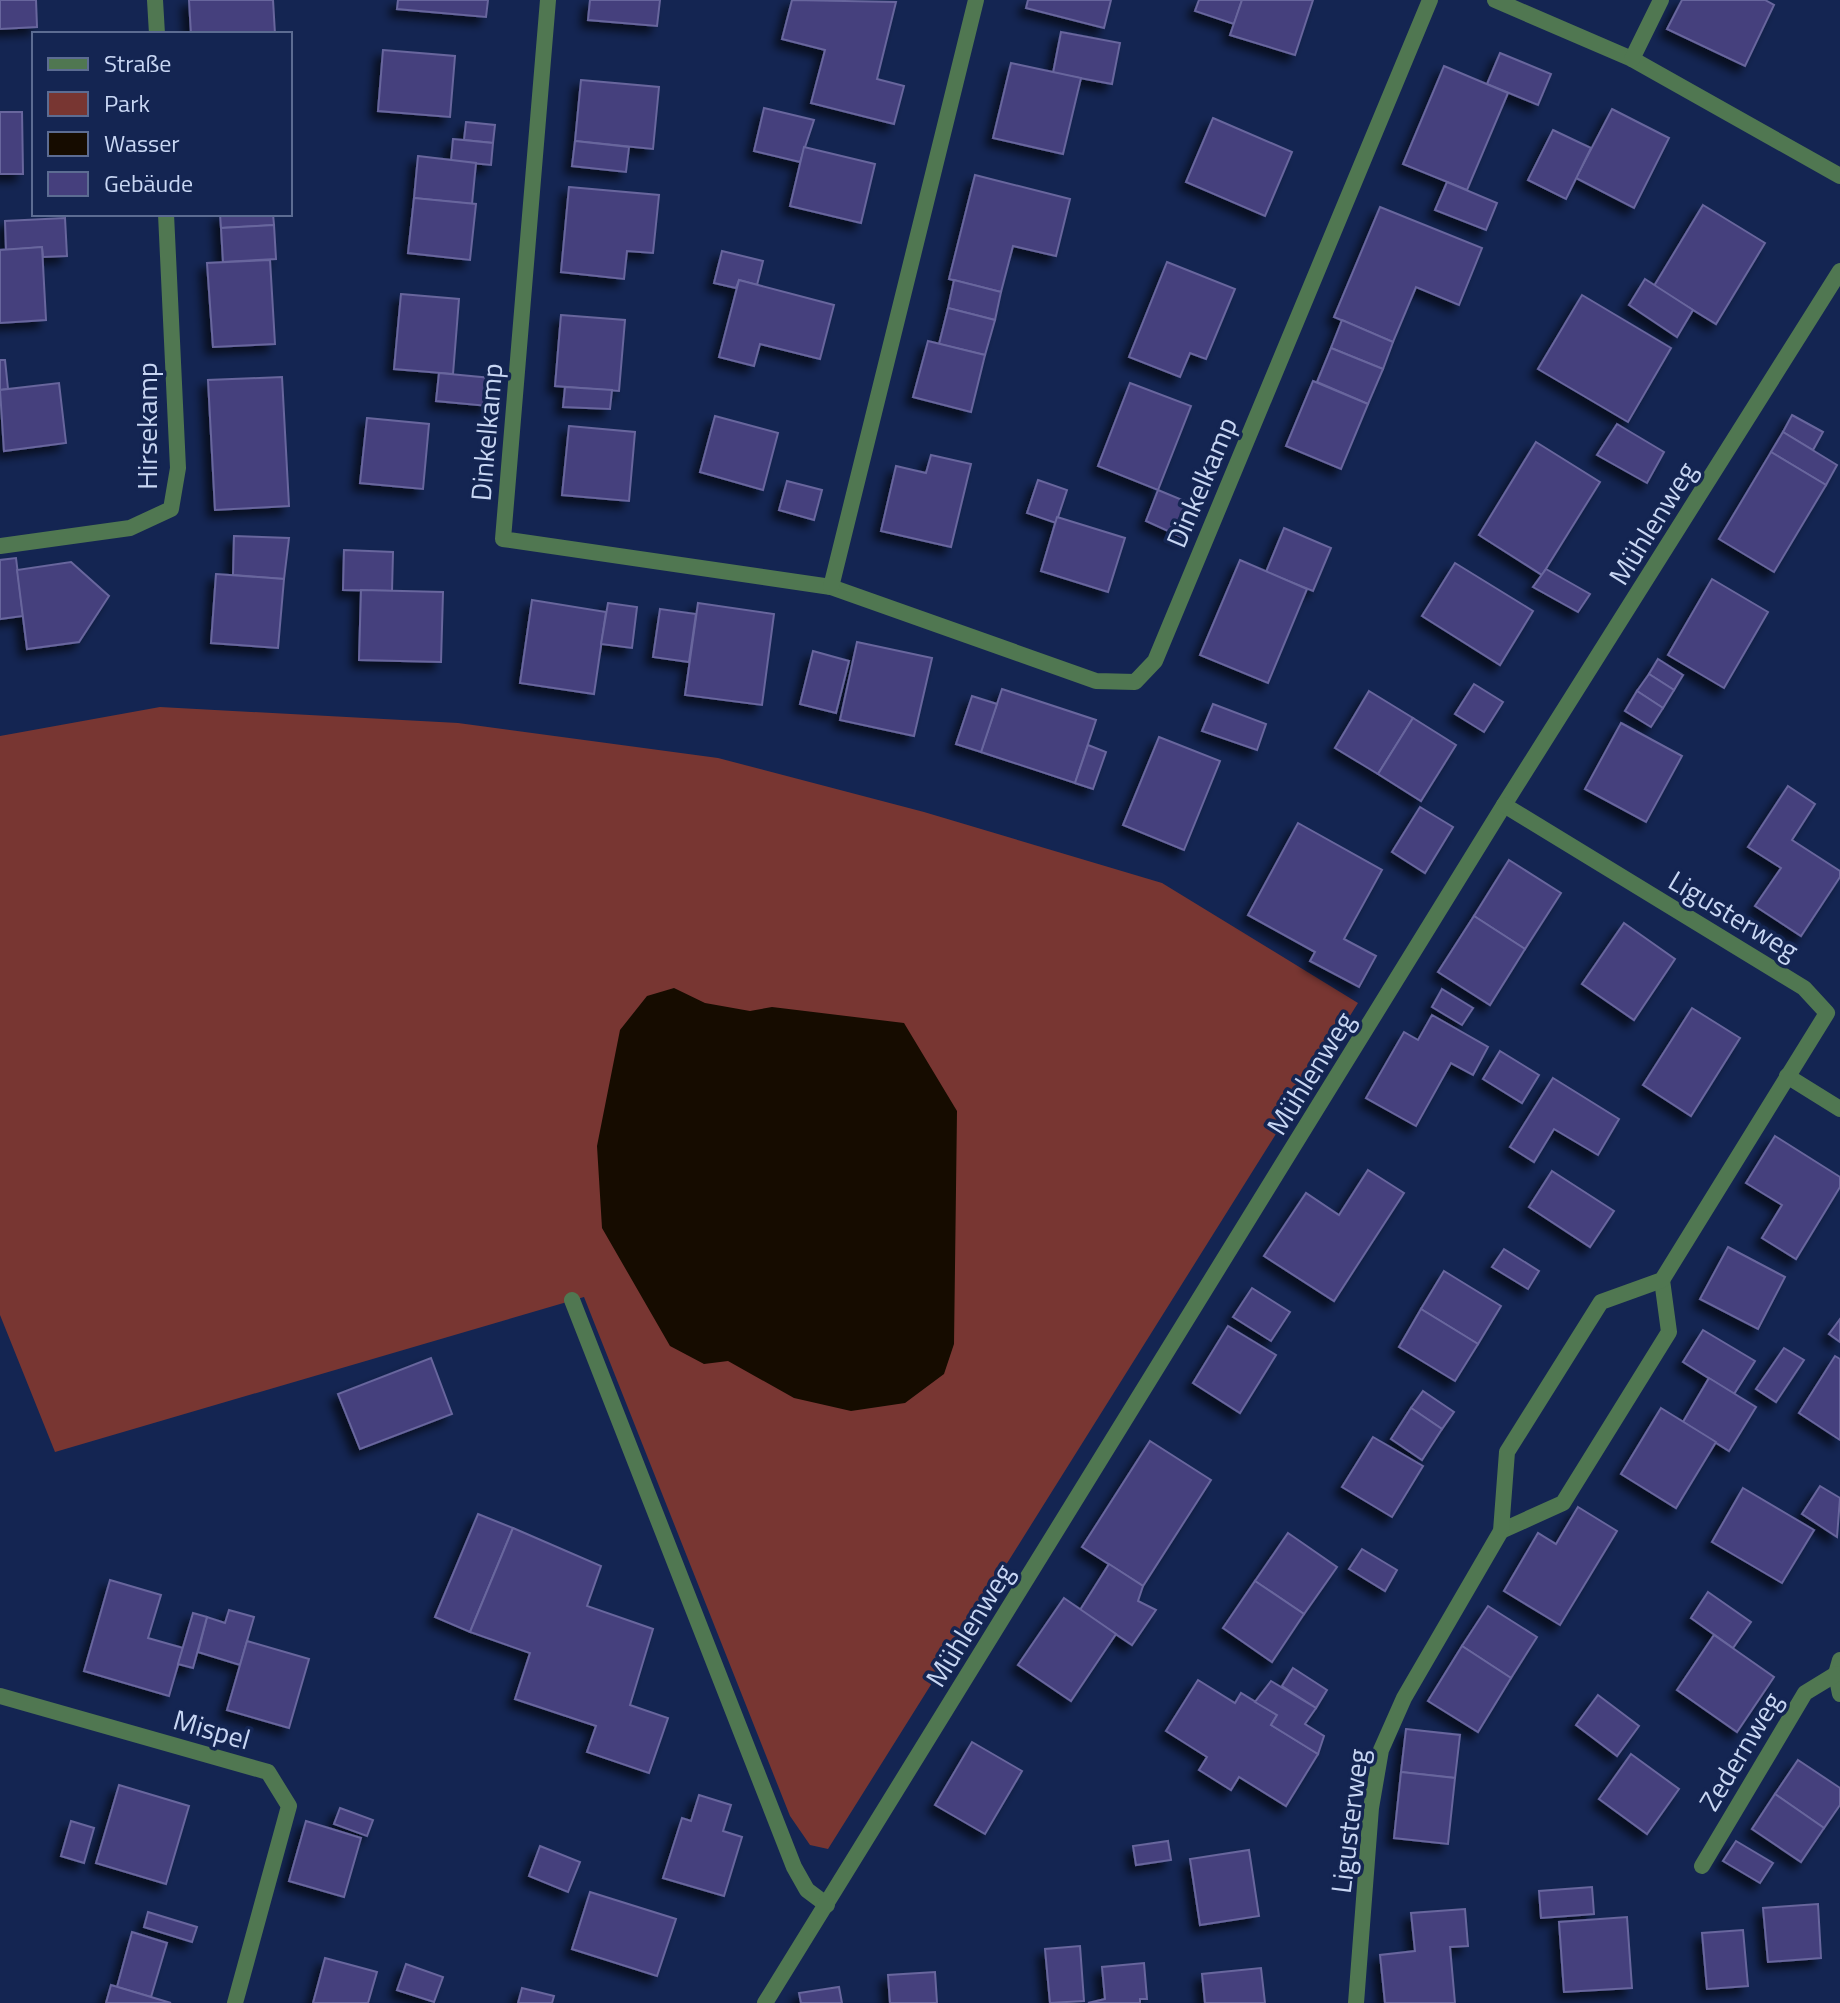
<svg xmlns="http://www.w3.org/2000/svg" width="1840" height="2003" font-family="'Titillium Web',sans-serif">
<defs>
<filter id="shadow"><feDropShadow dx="-7" dy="7" stdDeviation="4" flood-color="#0009"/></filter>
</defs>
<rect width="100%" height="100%" fill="#142552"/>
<path fill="#783632" d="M160,707l298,16 260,35 206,54 238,71 196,120 -530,846 -18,-4 -20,-29 -206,-519 -529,155 -55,-137v-579z"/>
<path fill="#160c00" d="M674,988l31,15 45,8 22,-4 132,16 53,88 -3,233 -10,30 -39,29 -54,8 -57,-13 -66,-37 -24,3 -34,-18 -68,-118 -5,-82 23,-116 27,-34z"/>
<g fill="#453f7d" stroke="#68669d" stroke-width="2" filter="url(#shadow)">
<path d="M0,0h36l1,27 -37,2z"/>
<path d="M189,0h84l2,34h-84z"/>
<path d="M398,0h90l-2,17 -89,-8z"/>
<path d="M590,0h70l-3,26 -69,-6z"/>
<path d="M792,0l104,2 -19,77 27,7 -10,38 -83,-21 14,-53 -43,-11z"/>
<path d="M1028,0h83l-7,28 -78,-20z"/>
<path d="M1199,0h43l-8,24 -39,-13z"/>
<path d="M1242,0h71l-18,55 -65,-20z"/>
<path d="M1682,0h83l9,5 -29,61 -78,-37z"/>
<path d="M1061,32l59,11 -8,41 -59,-11z"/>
<path d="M383,50l72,6 -5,61 -72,-6z"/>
<path d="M1500,53l51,21 -13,31 -51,-21z"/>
<path d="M1011,63l70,15 -18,76 -70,-16z"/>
<path d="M1444,66l64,27 -41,97 -64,-26z"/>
<path d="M581,80l78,7 -6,62 -78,-8z"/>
<path d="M764,108l50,12 -14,42 -46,-11z"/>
<path d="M1612,109l57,29 -35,70 -58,-30z"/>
<path d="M0,112h22l1,62h-23z"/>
<path d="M1213,118l79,34 -27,64 -79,-34z"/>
<path d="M466,122l29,3 -2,18 -29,-3z"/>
<path d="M1553,130l38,18 -25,51 -38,-19z"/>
<path d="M453,139l40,4 -2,22 -40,-4z"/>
<path d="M575,141l54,6 -3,25 -54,-6z"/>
<path d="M804,147l71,17 -14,59 -71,-17z"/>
<path d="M418,156l58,7 -4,41 -58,-6z"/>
<path d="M975,175l95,24 -14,57 -43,-10 -12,46 -52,-13z"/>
<path d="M1447,182l50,21 -11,27 -51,-20z"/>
<path d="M569,187l90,8 -6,58 -26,-2 -3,28 -63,-7z"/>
<path d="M414,198l62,6 -6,56 -62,-7z"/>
<path d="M1703,205l62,38 -49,81 -62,-38z"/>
<path d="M1380,207l102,41 -23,57 -43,-18 -23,55 -59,-25z"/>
<path d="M220,214h53l1,11 -53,3z"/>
<path d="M65,218l2,38 -24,1 -1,-10 -36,3 -1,-29z"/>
<path d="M274,225l2,34 -53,3 -2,-34z"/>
<path d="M42,247l4,73 -46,3v-73z"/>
<path d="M722,251l41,10 -6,24 -18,-5 -3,8 -22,-5z"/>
<path d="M270,260l5,84 -62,3 -6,-84z"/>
<path d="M1167,262l68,27 -29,70 -16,-6 -10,24 -51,-20z"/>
<path d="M1645,279l48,31 -16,27 -48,-32z"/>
<path d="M739,280l95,25 -14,54 -60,-15 -6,22 -35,-9z"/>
<path d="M954,280l47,12 -6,28 -47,-12z"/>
<path d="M401,294l58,5 -6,75 -59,-5z"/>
<path d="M1582,295l89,53 -43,74 -90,-53z"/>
<path d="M948,308l47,12 -10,35 -46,-11z"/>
<path d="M561,315l64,5 -6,71 -64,-5z"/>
<path d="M1342,320l51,22 -10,27 -52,-21z"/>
<path d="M928,341l57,14 -14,57 -58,-15z"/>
<path d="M1331,348l52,21 -15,35 -51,-22z"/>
<path d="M0,360h5l3,29 -8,1z"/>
<path d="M439,373l52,5 -3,28 -52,-5z"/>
<path d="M282,377l7,129 -74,4 -7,-130z"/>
<path d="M1313,381l55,23 -27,65 -55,-23z"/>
<path d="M59,383l7,60 -62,8 -4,-61z"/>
<path d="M1130,383l61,23 -33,84 -60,-24z"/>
<path d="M565,387l47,3 -2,19 -47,-2z"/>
<path d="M1792,415l31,17 -10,18 -30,-18z"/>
<path d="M715,416l63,17 -15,57 -63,-18z"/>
<path d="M367,418l62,6 -6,65 -63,-6z"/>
<path d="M1617,424l47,28 -17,31 -50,-28z"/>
<path d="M569,426l66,6 -6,69 -67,-6z"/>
<path d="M1783,432l54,33 -11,20 -55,-33z"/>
<path d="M1536,442l64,40 -58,93 -63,-40z"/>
<path d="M1771,452l55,33 -52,87 -55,-33z"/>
<path d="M931,455l40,9 -20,83 -70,-16 15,-65 30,7z"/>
<path d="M1038,480l29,10 -11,33 -29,-10z"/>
<path d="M787,481l35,9 -8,30 -35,-10z"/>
<path d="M1158,490l34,14 -11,33 -35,-16z"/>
<path d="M1057,517l68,21 -17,54 -67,-21z"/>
<path d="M1284,528l47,20 -18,43 -47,-19z"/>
<path d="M234,536l55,2 -5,41 -51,-4z"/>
<path d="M344,550l49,2 -1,39 -49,-1z"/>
<path d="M16,558l7,58 -23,3v-59z"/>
<path d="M1240,560l67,29 -39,94 -68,-28z"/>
<path d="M71,562l38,34 -30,46 -52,7 -10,-79z"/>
<path d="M1455,563l78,48 -33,54 -78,-49z"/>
<path d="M1546,569l44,25 -12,18 -45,-25z"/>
<path d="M216,574l68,5 -6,69 -67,-5z"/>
<path d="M1712,579l56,33 -44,76 -56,-33z"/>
<path d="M361,590l82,2 -2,70 -82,-2z"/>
<path d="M532,600l74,12 -12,82 -74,-11z"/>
<path d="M608,603l29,4 -5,41 -31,-4z"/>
<path d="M698,603l76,11 -12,91 -77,-10z"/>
<path d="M660,609l36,5 -7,48 -36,-5z"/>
<path d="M857,642l75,16 -18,78 -74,-16z"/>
<path d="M813,651l36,10 -13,52 -36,-9z"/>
<path d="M1658,659l25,16 -9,15 -25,-16z"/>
<path d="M1649,674l25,16 -11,18 -26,-17z"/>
<path d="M1474,684l29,18 -19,30 -29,-18z"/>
<path d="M1002,689l94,31 -21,63 -94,-31z"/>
<path d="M1369,691l44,27 -35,56 -43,-26z"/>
<path d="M1637,691l26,17 -12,19 -26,-16z"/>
<path d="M972,696l25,8 -16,48 -25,-8z"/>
<path d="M1213,704l53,20 -9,26 -55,-19z"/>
<path d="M1413,718l43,27 -35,56 -43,-27z"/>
<path d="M1621,723l61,33 -36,66 -61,-33z"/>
<path d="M1159,737l61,24 -36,89 -61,-25z"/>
<path d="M1088,745l18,7 -13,37 -18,-6z"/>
<path d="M1788,786l27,18 -23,36 48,31v6l-39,59 -46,-30 26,-38 -33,-21z"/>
<path d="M1420,807l33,20 -28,46 -33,-21z"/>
<path d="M1298,823l84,47 -38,69 32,17 -17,31 -49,-26 5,-9 -67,-37z"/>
<path d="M1509,860l52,33 -36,56 -51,-33z"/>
<path d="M1474,916l51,33 -35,56 -52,-33z"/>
<path d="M1624,923l51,36 -41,61 -52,-36z"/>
<path d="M1442,989l31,19 -11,17 -30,-18z"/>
<path d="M1692,1008l48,30 -49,78 -48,-31z"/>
<path d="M1432,1015l56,32 -15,28 -22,-12 -35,63 -50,-28 38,-66 14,8z"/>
<path d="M1500,1051l39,24 -17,28 -39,-24z"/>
<path d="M1553,1078l66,41 -21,36 -44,-26 -20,33 -24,-15z"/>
<path d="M1775,1136l65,41v10l-44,72 -34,-21 20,-33 -36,-22z"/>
<path d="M1368,1170l36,23 -70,108 -70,-45 42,-63 33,22z"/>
<path d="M1552,1171l62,40 -24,36 -61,-40z"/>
<path d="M1728,1247l57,30 -27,52 -58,-30z"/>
<path d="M1504,1249l35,22 -11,18 -36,-22z"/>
<path d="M1444,1271l57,35 -23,38 -57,-35z"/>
<path d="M1252,1288l38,24 -19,29 -38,-24z"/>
<path d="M1421,1309l57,35 -23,37 -56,-34z"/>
<path d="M1840,1319v23l-11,-8z"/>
<path d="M1228,1326l48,29 -36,58 -47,-30z"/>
<path d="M1703,1330l52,31 -21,33 -51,-32z"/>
<path d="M1784,1348l20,12 -28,42 -20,-13z"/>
<path d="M1835,1356l5,3v81l-41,-27z"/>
<path d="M431,1358l21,56 -92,35 -22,-55z"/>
<path d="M1709,1378l47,29 -27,44 -46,-29z"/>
<path d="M1423,1391l31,21 -12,17 -31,-21z"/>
<path d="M1411,1408l31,21 -20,31 -31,-21z"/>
<path d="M1661,1408l55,34 -40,66 -55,-34z"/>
<path d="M1373,1437l50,29 -31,51 -50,-30z"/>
<path d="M1150,1441l61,39 -68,106 -61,-39z"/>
<path d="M1820,1486l20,12 -3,39 -35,-23z"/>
<path d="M1743,1488l71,42 -32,53 -70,-41z"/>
<path d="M1578,1507l39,24 -57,94 -56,-34 34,-58 18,11z"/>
<path d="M478,1514l35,14 -43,104 -35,-15z"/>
<path d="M513,1528l88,38 -14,40 66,23 -23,76 38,13 -19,55 -62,-21 9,-26 -81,-27 15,-46 -60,-21z"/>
<path d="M1288,1533l49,34 -33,47 -49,-33z"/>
<path d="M1362,1549l35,21 -12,21 -36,-22z"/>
<path d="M1109,1564l34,22 -5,15 18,9 -24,35 -52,-35z"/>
<path d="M110,1580l51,15 -13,43 35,10 -14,48 -85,-25z"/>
<path d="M1255,1581l49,33 -32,48 -49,-34z"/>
<path d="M1708,1592l43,30 -18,26 -42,-30z"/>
<path d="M1064,1598l52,36 -45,67 -53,-36z"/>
<path d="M1488,1606l49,31 -26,41 -49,-32z"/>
<path d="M229,1610l25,7 -14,48 -42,-13 9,-35 18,6z"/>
<path d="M193,1613l14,4 -14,51 -15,-4z"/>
<path d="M1714,1635l60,42 -37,55 -60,-42z"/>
<path d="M247,1641l62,18 -20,69 -62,-18z"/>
<path d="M1462,1646l49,32 -33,54 -50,-31z"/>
<path d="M1293,1668l34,22 -11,18 -34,-22z"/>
<path d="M1198,1680l37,23 6,-10 36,22 -6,10 47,29 -32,52 -47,-29 -8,13 -32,-20 8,-13 -41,-26z"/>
<path d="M1271,1681l45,27 -11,16 19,12 -6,18 -47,-29 6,-10 -22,-13z"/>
<path d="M1598,1695l41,31 -22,30 -41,-31z"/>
<path d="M1406,1729l54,6 -5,43 -54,-6z"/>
<path d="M972,1742l50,29 -37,63 -50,-29z"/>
<path d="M1631,1754l48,35 -32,45 -48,-35z"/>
<path d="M1798,1760l42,28v17l-16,23 -49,-34z"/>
<path d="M1401,1772l54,6 -7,66 -54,-6z"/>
<path d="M119,1785l70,21 -23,78 -70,-21z"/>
<path d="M1775,1794l49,34 -23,34 -49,-33z"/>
<path d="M699,1795l32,10 -8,26 19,6 -18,59 -61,-18 19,-60 9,3z"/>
<path d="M340,1808l33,12 -6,16 -33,-12z"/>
<path d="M71,1821l23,7 -10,35 -23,-7z"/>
<path d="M306,1821l55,17 -17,59 -55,-16z"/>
<path d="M1168,1841l3,19 -35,5 -3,-19z"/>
<path d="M1736,1841l37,22 -13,20 -37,-22z"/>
<path d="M540,1846l40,16 -12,30 -39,-16z"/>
<path d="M1249,1850l10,66 -59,9 -10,-66z"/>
<path d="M1592,1887l2,27 -53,4 -2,-27z"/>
<path d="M590,1892l86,27 -19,57 -85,-27z"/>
<path d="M1818,1904l3,54 -53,4 -5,-54z"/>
<path d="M1465,1909l3,37 -18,1 5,56h-70l-5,-48 35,-4 -4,-38z"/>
<path d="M148,1912l49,15 -5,15 -48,-15z"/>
<path d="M1627,1917l5,71 -68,4 -5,-70z"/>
<path d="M1743,1930l5,56 -41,3 -5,-56z"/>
<path d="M132,1932l35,11 -16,54 -34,-10z"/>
<path d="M1080,1946l4,55 -34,2 -5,-54z"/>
<path d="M325,1958l52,14 -9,31h-55z"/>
<path d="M1144,1963l3,36h-7v4h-52l17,-4 -3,-32z"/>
<path d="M406,1964l37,13 -9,25 -37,-12z"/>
<path d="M1261,1968l4,35h-60l-3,-29z"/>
<path d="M935,1972l2,31h-47l-2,-28z"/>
<path d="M111,1985l60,18h-65z"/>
<path d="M839,1987l3,16h-41l-2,-10z"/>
<path d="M522,1988l32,8 -2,7h-34z"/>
</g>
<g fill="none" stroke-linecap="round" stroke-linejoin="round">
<g stroke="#507751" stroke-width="16">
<path d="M155,0l2,34"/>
<path d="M548,0l-45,539 328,48 265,94 39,1 20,-21 275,-661"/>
<path d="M1495,0l137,59 208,117"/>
<path d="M1632,59l29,-59"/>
<path d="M0,546l130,-18 41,-19 7,-41 -12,-254"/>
<path d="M831,587l145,-587"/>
<path d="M1787,1076l53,33"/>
<path d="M572,1300l222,567 13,23 20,15"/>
<path d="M1501,1531l62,-28 106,-171 -7,-52"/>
<path d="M1840,1660l-4,14 4,20"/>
<path d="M0,1696l268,76 21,34 -54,197"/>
<path d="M1702,1866l103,-173 31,-19"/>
<path d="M765,2003l739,-1198 336,-534"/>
<path d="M1356,2003l15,-195 10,-58 23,-52 97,-167 6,-79 94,-150 61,-22 165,-267 -23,-25 -300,-183"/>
</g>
</g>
<g text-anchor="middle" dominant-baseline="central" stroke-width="7" stroke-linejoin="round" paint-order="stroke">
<g font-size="28" fill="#c8d6f3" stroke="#142552">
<text transform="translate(146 426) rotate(-90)">Hirsekamp</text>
<text transform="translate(486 432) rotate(-85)">Dinkelkamp</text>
<text transform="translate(1201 482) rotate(-67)">Dinkelkamp</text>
<text transform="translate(1652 523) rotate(-58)">Mühlenweg</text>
<text transform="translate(1734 915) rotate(31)">Ligusterweg</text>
<text transform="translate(1310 1073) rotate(-58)">Mühlenweg</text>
<text transform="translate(969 1625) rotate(-58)">Mühlenweg</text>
<text transform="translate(212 1729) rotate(16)">Mispel</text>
<text transform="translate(1740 1751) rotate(-59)">Zedernweg</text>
<text transform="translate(1349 1821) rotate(-83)">Ligusterweg</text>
</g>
</g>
<rect x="32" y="32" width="260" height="184" fill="#142552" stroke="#5c6c92" stroke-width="2"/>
<rect x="48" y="58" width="40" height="12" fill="#507751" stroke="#5c6c92" stroke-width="2"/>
<text x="104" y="72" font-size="24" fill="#c8d6f3">Straße</text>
<rect x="48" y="92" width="40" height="24" fill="#783632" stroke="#5c6c92" stroke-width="2"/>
<text x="104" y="112" font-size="24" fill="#c8d6f3">Park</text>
<rect x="48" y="132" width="40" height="24" fill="#160c00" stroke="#5c6c92" stroke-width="2"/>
<text x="104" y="152" font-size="24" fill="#c8d6f3">Wasser</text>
<rect x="48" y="172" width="40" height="24" fill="#453f7d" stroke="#5c6c92" stroke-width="2"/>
<text x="104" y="192" font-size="24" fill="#c8d6f3">Gebäude</text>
</svg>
